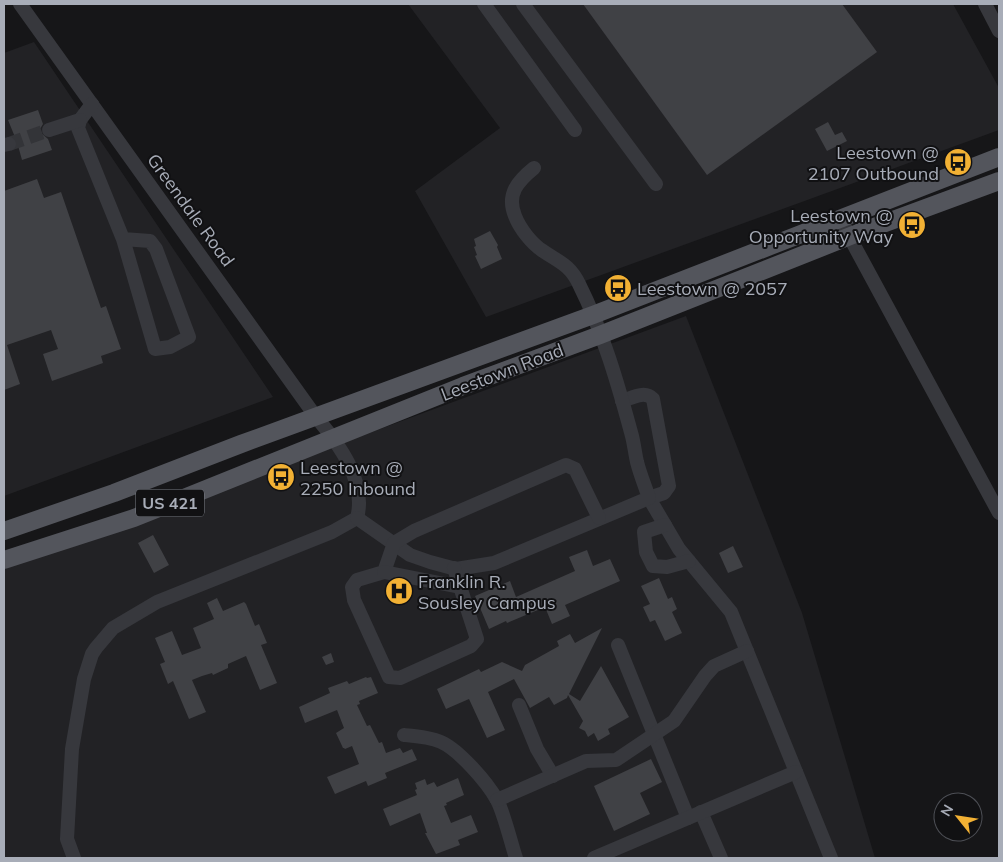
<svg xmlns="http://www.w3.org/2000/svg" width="1003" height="862" font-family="Mulish,sans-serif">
<rect width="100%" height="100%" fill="#161618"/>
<g fill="#222225">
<path d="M408,4h545l46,84v42l-513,187 -71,-126 85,-63z"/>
<path d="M34,42l239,355 -269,99v-443z"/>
<path d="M686,316l116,297 73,245h-871v-290z"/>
</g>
<g fill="#404145">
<path d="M583,4h259l35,48 -170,123z"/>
<path d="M38,110l5,14 -3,5 1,4 7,6 4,11 -30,10 -5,-18 -9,-22z"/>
<path d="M828,122l7,13 7,-3 5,9 -20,10 -12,-22z"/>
<path d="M37,179l7,19 17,-6 40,116 5,-2 15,43 -20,7 2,7 -51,18 -9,-27 15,-5 -7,-19 -44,15 13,39 -16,6v-199z"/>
<path d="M490,231l8,14 -1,2 5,12 -21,10 -6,-13 2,-1 -3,-8 2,-1 -2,-7z"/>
<path d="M153,535l16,30 -15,8 -16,-30z"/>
<path d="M733,546l10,21 -15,6 -9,-20z"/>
<path d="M587,550l6,16 17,-7 10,22 -55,24 5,11 -18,8 -7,-17 -38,16 -1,-2 -17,8 -14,-33 35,-15 6,16 59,-26 -6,-14z"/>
<path d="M659,578l9,21 4,-2 5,12 -5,3 10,21 -17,8 -10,-21 -5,2 -7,-15 7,-3 -9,-18z"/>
<path d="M217,598l6,13 21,-9 2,2 9,22 4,-2 8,19 -6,2 16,38 -17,7 -14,-34 -18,8v4l-15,7 -1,-2 -10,3 -10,4 14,32 -17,7 -16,-38 -5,3 -8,-20 5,-2 -10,-24 17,-7 10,24 19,-7 -8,-20 21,-9 -7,-16z"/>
<path d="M602,628l-33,66 11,7 21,-35 28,51 -21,12 2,5 -12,7 -4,-8 -6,4 -3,-6 -6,-3 4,-7 -15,-26 -1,3 -13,7 -5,-8 -19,11 -16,-29 -26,13 17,38 -18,8 -18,-39 -23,10 -9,-20 42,-20 2,3 21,-10 20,9 3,-6 34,-19 -2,-5 13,-7 5,9z"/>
<path d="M331,653l3,9 -8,3 -4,-8z"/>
<path d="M366,677l1,1 4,-1 7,16 -19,8 1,3 -3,1 10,21 3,-1 9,18 3,-1 4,11 14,-5 3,5 9,-4 5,11 -32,13 2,5 -19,8 -2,-5 -31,13 -8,-17 32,-13 -7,-18 -7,3 -1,-1h-1l-7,-15 8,-5 -7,-18 -32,13 -6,-16 31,-14 -2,-5 19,-7 2,3z"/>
<path d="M651,759l11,23 -22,11 10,21 -36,17 -20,-45z"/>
<path d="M458,778l6,17 -18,8 1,2 -3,1 7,17 20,-8 7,17 -20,8 2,5 -24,9 -11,-21h2l-7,-20 -30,13 -7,-17 34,-14 -2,-5 2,-1 -2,-6 10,-4 2,6 7,-3 3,5z"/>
</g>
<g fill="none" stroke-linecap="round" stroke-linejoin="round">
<path stroke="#333438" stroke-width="14" stroke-dasharray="14 7" stroke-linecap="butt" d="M9,144l40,-14"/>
<g stroke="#37383d" stroke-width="14">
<path d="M20,4l296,413c22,26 51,64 41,101l-25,14 -175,70 -44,26 -17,20 -4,6 -8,25 -12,70 -5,90 7,19"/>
<path d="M484,4l91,126"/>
<path d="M523,4l133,180"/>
<path d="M985,4l14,27"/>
<path d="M92,104l-12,16 -2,8 45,111 32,110 15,-2 19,-10 -33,-88 -6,-8 -27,-2"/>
<path d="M49,130l31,-10"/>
<path d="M4,145l5,-1"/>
<path d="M841,218l8,18 150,277"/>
<path d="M622,401c10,-3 23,-11 31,-2l16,87 -5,7 -15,5 30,51 52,63 100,246"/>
<path d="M357,518l53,37 20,7 26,7 38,-6 155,-65c-4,-12 -9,-24 -12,-36 -2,-9 -3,-18 -5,-26 -14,-52 -29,-104 -53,-152 -9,-19 -20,-22 -36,-33 -11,-7 -23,-22 -28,-35 -9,-22 3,-35 19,-48"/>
<path d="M665,525l-21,7 2,20 7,14 14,1 22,-6"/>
<path d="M454,568l23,71 -6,7 -71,32 -11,-1 -35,-77 -2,-13 5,-7 27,-8 10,-29 20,-12 152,-66 9,4 24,49"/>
<path d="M384,572l76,15"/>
<path d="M618,645l70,173"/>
<path d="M519,705l18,44 16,27"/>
<path d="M404,735c12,1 26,2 37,7 18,8 46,40 56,58 7,13 14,43 19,58"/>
<path d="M497,800l89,-39 30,-1 58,-39 31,-45 9,-10 33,-15"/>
<path d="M701,812l20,46"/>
<path d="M594,858l202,-86"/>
</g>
<g stroke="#53555c" stroke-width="18">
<path d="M4,531l110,-38 127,-49 352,-129 406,-158"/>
<path d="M4,560l130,-42 329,-132 137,-51 258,-102 141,-52"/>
</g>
</g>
<defs>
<g id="bus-disc" transform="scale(1.4375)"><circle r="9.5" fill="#f2b134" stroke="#111113"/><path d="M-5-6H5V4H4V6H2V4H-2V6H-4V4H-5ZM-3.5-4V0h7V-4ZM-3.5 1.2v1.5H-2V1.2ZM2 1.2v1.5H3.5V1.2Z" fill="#111"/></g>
<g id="hospital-disc" transform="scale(1.4375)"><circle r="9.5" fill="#f2b134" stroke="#111113"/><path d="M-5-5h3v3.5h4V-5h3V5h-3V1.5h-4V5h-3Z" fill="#111"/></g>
</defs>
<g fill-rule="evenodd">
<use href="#bus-disc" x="958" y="162"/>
<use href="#bus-disc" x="912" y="225"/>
<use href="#bus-disc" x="618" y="288"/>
<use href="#bus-disc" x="281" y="477"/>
<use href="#hospital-disc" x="399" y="591"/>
</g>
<g text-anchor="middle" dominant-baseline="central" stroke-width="4" stroke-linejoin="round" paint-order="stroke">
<rect fill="#111113" stroke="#7b7e86" stroke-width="1" x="136" y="489.5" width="68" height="27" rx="4"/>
<g font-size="16" font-weight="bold" fill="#a8adb8">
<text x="170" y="503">US 421</text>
</g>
<g font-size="18" fill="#a8adb8" stroke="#111113" text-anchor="start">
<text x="939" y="152" text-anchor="end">Leestown @<tspan x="939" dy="21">2107 Outbound</tspan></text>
<text x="893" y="215" text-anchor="end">Leestown @<tspan x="893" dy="21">Opportunity Way</tspan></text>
<text x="637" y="288">Leestown @ 2057</text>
<text x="300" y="467">Leestown @<tspan x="300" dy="21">2250 Inbound</tspan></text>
<text x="418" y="581">Franklin R.<tspan x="418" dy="21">Sousley Campus</tspan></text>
</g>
<g font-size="18" fill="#a8adb8" stroke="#111113">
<text transform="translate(191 210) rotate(54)">Greendale Road</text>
<text transform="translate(502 372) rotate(-21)">Leestown Road</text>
</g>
</g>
<rect width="1003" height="862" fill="none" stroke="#a8adb8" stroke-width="10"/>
<g transform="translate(958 817) rotate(300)"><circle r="24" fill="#111113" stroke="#4d4f55"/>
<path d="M0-4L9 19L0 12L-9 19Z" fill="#f2b134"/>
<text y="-8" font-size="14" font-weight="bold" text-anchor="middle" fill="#a8adb8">N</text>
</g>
</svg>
